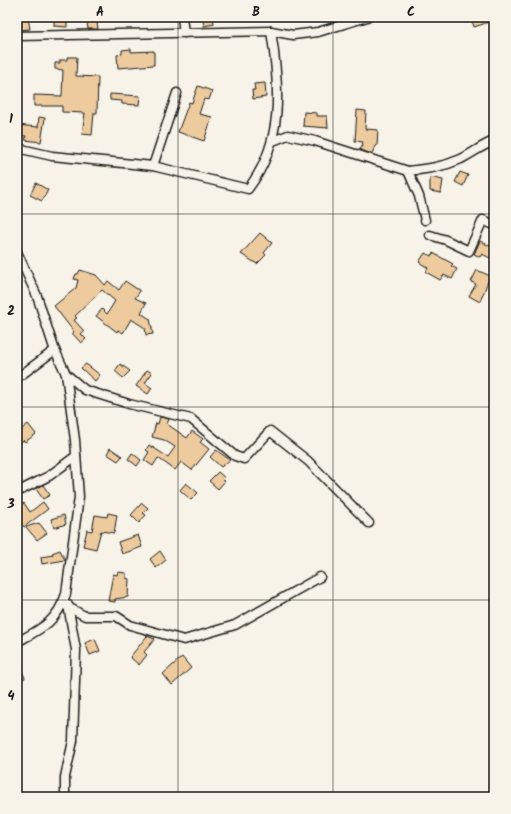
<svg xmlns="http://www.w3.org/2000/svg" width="511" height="814" font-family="Kalam,sans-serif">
<rect width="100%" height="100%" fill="#f7f3e8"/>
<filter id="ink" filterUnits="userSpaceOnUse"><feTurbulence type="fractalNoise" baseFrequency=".025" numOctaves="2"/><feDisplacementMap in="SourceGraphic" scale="8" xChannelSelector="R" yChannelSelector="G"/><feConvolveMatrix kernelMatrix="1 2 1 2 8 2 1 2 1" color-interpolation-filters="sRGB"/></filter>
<g filter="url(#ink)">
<g fill="#eecb9f" stroke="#1c1c1c">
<path d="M18,17h10l2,12 -11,1z"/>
<path d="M54,17h13v10l-13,-1z"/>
<path d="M86,17h10l2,12h-10z"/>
<path d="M202,17h11l1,7 -10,2z"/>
<path d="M471,17h16l2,5 -15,5z"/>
<path d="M131,49v3l23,-1v14l-36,3 -1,-13 5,-1v-4z"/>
<path d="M67,57h10l-1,19 22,1 -1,36h-3l-2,22 -10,-1 3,-21 -23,-1v-6h-28v-11l28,1 1,-26 -8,-1v-6h5v-3h7z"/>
<path d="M265,83l1,14 -13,2 -1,-9h3l-1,-6z"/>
<path d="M198,86l14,5 -3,9 -5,-1 -5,15 13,3 -8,24 -26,-9 11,-30 3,1z"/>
<path d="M110,94l30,2 -1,9 -17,-1v-3l-12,-1z"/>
<path d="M357,110l9,1 -1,18 13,1 -1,16h-2l-3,8 -12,-4 3,-8 -8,-1z"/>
<path d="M304,112l13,1v3h10l1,12 -25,-2z"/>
<path d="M39,117l6,1 -4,24 -16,-2 1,-4 -9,-1v-10l21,2z"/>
<path d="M460,172l8,3 -5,11 -8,-4z"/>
<path d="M430,177l13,3 -2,13 -11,-2z"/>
<path d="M36,183l12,7 -6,11 -12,-6z"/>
<path d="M260,233l12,10 -8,10 2,2 -9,9 -16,-10z"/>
<path d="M480,241l14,7v12l-12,-6 -2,3 -6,-3z"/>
<path d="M425,253l6,3 2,-3 20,11 -2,2 6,3 -5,10 -8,-4 -4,5 -14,-8 2,-4 -9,-6z"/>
<path d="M80,270l16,5 9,10 3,-4 11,9 6,-9 15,10 -5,7 11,5 -5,10 9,6 3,15 -7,1 -1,-7 -14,-9 -8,14 -5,-3 -1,2 -21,-16 6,-7 5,5 8,-13 -13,-11 -27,26 2,2 -3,2 10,11 -3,3 5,5 -5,4 -9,-10 2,-1 -20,-26 22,-18 2,-8 -4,-1 2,-5h2z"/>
<path d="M477,270l13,6 -10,26 -11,-6 7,-12 -5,-2z"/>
<path d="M86,364l14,11 -5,6 -14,-13z"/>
<path d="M120,364l10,7 -7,7 -8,-7z"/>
<path d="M147,370l5,3 -7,10 7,5 -4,6 -12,-8z"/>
<path d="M160,417l9,2 -2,5 20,14 5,-7 11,8 -3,3 9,7 -17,21 -11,-8 -6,8 -17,-12 -5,8 -9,-6 5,-8 -3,-2 3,-5 19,12 7,-10 -11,-7 -12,-3 4,-14 2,1z"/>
<path d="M28,424l8,10 -11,8 -2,-2 -6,7v-14z"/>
<path d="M110,448l12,8 -4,5 -11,-7z"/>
<path d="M216,450l14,10 -9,7 -11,-10z"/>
<path d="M132,453l9,7 -4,6 -9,-7z"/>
<path d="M218,472l7,6 -2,2 2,1 -7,8 -9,-8z"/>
<path d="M186,483l12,10 -7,7 -11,-10z"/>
<path d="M43,485l7,10 -7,4 -7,-10z"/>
<path d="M43,502l5,7 -24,18 -7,-9v-10l7,-5 6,9z"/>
<path d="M142,503l6,5 -5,5 3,2 -7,8 -8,-8z"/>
<path d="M108,513l9,2 -3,18 -13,-2 -5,18 -13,-3 4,-16 5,1 3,-16 12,2z"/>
<path d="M64,515l2,9 -12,4 -3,-9z"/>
<path d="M39,523l8,10 -10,7 -11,-13z"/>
<path d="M138,535l4,12 -20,7 -4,-12z"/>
<path d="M60,550l5,10 -23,4 -1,-7 12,-2 -1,-2z"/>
<path d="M160,551l6,9 -10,8 -6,-9z"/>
<path d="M118,572l8,1v5l3,1 -1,18 -13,2v3l-7,-1 5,-27 4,1z"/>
<path d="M147,636l8,3 -11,13 3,3 -8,10 -9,-8z"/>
<path d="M95,639l5,12 -10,4 -5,-12z"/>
<path d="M182,657l9,11 -19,17 -9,-11z"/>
<path d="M17,659l8,19 -8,3z"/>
</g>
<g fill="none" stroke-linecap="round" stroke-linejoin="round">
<g stroke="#1c1c1c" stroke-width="11">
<g id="minor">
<path d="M182,17l2,16"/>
<path d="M17,36l254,-5 22,4 25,-3 49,-15"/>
<path d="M273,141l15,-6 27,6 93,30 11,25 6,24"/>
<path d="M17,148l35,8 101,10 95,23c36,-47 32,-102 23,-158"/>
<path d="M153,166l24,-73"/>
<path d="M408,171c19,-2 35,-4 53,-12 12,-6 20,-13 33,-18"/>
<path d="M430,235l16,5 23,11 14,-31 11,5"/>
<path d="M17,252l20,44 17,52 12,26 9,66 4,57 -13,97c-9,28 -25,35 -49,48"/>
<path d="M66,374l19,16 44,14 62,15 44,37 9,3 26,-28 38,30 61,62"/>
<path d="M17,378l38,-28"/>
<path d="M17,492l32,-16 27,-20"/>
<path d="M68,607l17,9h31l14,9 54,15 51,-15 85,-48"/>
<path d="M65,797v-20l8,-36 3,-91 -8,-45"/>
</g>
</g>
<use href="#minor" stroke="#f7f3e8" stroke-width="8"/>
</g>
</g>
<path fill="none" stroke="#1c1c1c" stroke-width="1" stroke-opacity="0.55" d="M178,17v780M333,17v780M17,214h477M17,407h477M17,600h477"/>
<rect width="511" height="814" fill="none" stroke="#f7f3e8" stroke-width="44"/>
<rect x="22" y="22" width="467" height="770" fill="none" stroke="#1c1c1c" stroke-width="1.5"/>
<g font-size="13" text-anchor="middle" font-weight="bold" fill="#1c1c1c">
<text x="100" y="16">A</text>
<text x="256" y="16">B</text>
<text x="411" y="16">C</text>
<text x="11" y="123">1</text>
<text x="11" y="315">2</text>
<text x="11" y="508">3</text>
<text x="11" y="700">4</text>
</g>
</svg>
